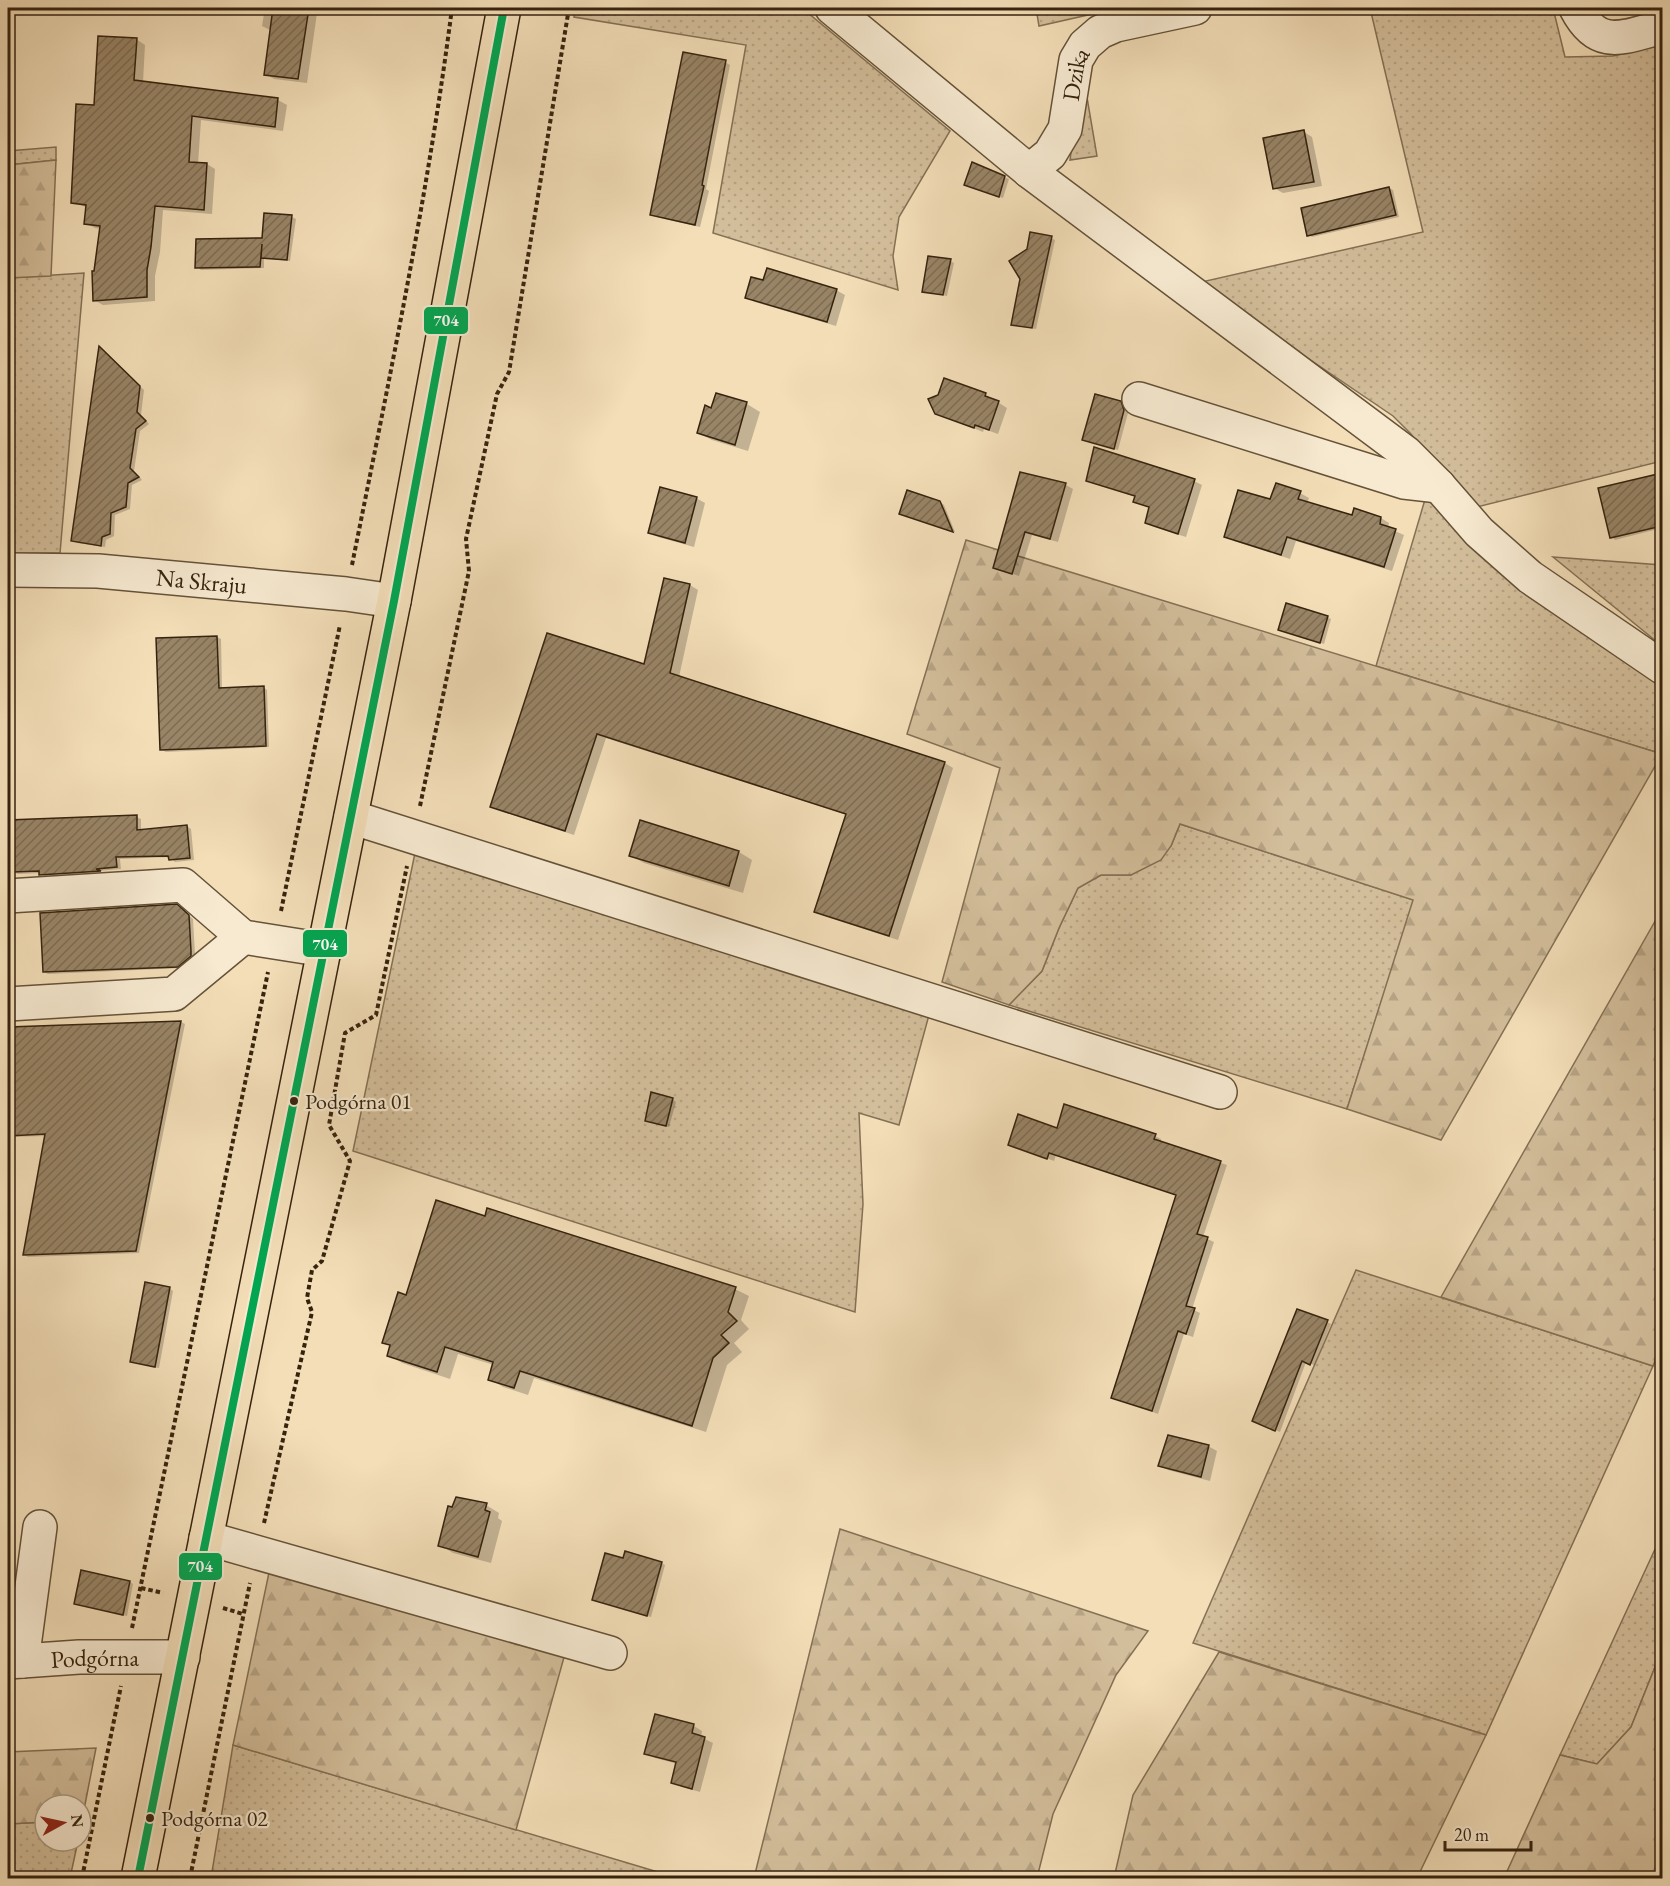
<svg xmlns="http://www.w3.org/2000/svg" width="1670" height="1886" font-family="'EB Garamond',serif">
<defs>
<pattern id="green-dots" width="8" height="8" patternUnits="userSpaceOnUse" patternTransform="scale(1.5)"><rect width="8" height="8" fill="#d3be9b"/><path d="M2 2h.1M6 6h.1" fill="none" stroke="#b6a384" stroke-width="1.8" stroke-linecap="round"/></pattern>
<pattern id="forest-firs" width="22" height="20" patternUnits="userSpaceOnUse" patternTransform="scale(1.5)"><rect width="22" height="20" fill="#d3be9b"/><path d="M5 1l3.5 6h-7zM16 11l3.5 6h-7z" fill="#b6a384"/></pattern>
<pattern id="building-hatch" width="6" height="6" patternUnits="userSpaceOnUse" patternTransform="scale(1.5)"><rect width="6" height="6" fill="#988466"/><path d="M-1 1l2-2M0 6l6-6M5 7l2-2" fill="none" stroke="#7d6c52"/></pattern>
</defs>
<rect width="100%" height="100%" fill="#f3deb8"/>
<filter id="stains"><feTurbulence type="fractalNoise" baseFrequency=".00333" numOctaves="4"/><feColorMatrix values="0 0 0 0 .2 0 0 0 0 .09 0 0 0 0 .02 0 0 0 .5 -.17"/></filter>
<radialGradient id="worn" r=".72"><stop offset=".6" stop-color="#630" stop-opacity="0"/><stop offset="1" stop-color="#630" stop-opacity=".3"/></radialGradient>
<g fill="url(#green-dots)" stroke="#847054" stroke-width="1.5">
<path d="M575,8h227l148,123 -51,86 -6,39 5,34 -185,-57 33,-188 -172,-28z"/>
<path d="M1036,8h83l-80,18z"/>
<path d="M1370,8h183l12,49 48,-1 49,-11v416l-193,48 -58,-75 -18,-18 -196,-133 226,-51z"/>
<path d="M1082,68l15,88 -27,4z"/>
<path d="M56,147v13l-48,5v-14z"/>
<path d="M84,273l-24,280h-52v-275z"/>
<path d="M1426,496l133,118 103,70v70l-286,-88z"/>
<path d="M1553,557l109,8v81z"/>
<path d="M1180,824l234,76 -67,209 -338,-104 33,-34 17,-43 19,-40 23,-13h30l40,-29z"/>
<path d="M415,853l514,162 -30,110 -40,-12 4,91 -8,108 -502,-161z"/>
<path d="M1356,1270l297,96 -167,369 -293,-92z"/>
<path d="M1662,1534v104l-7,29 -24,60 -34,37 -37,-9z"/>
<path d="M233,1745l445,133h-467z"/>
<path d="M45,1822v19h33l-8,37h-62v-54z"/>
</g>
<g fill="url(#forest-firs)" stroke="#847054" stroke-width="1.5">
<path d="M56,160l-5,116 -43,2v-113z"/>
<path d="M966,540l696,214 -221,386 -94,-31 66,-209 -233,-76 -9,22 -10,14 -30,15h-30l-23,13 -19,40 -17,43 -33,34 -67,-23 58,-214 -93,-34z"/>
<path d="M1662,909v435l-9,22 -212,-69z"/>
<path d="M840,1529l308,102 -32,44 -63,139 -16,64h-283z"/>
<path d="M271,1563l295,87 -50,180 -283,-85z"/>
<path d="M1662,1638v240h-158l56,-123 37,9 34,-37 24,-60z"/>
<path d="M1219,1652l267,83 -69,143h-303l19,-83z"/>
<path d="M96,1748l-14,72 -1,-15h-36v17l-37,2v-72z"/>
</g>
<g fill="#0003">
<path d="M265,8h44l8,5 -10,70 -33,-4 -8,-5 6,-43 -10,-5z"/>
<path d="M136,39l9,6 -2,37 135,18 9,5 -4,26 -82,-11 -3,44h9l8,5 -3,45 -49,-4 -3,42 -5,24v25l-52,4 -9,-5 7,-71 -6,-1 -9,-5 2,-15 -15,-6 22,-95z"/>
<path d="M725,62l5,3 -24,124 3,2 -9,36 -43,-10 -5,-3z"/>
<path d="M1304,132l8,5 10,49 -39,7 -9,-5z"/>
<path d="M973,164l36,15 -6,19 -33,-11z"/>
<path d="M1389,188l4,2 6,27 -87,20 -3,-2z"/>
<path d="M265,215l27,2 4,2 -6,42 -26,-3v10l-63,2 -4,-3 67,-27z"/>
<path d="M1051,238l4,2 -19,89 -20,-3 -4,-2 16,-74z"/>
<path d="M950,261l4,2 -7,33 -23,-4z"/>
<path d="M836,290l9,5 -9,31 -81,-24 -8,-5z"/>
<path d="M103,351l41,39 -3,25 8,9 -9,7 -6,40 8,9 -10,5 -2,24 -15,6 -1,21 -8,4 -1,7 -28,-4 -5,-3z"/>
<path d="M985,394l22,14 -9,26 -14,-5 -1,3 -47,-19z"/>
<path d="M717,395l30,9 13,8 -12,39 -36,-11 -14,-7 14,-24z"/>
<path d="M1120,402l4,3 4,8 -10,37 -34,-10z"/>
<path d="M1021,474l45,11 7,4 -15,53 -26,-7 -13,41 -24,-9z"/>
<path d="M1662,475v53l-47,12 -3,-3 -12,-48z"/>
<path d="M1087,480l107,1 8,4 -16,52 -32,-10 -8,-4 5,-15 -16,-7 1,-4 -41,-13z"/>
<path d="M1300,493l9,5 -2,5 46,14 28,1 8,5 -1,5 16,7 -12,36 -96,-30 -6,18 -56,-18 -8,-5 45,-35z"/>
<path d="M696,498l9,5 -11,44 -36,-10 -9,-5z"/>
<path d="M940,502l4,3 11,27 -50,-16z"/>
<path d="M690,585l8,5 -19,87 266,86 8,5 -55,172 -74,-24 -8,-5 31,-96 -241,-77 -32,97 -74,-24 -8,-5 153,-140z"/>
<path d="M1327,617l4,2 -7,25 -41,-13z"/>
<path d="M217,637l4,2 1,50 41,-2 4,3 2,57 -103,5 -4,-2z"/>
<path d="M136,817l5,2v13l46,-6 4,3 3,31 -19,2 -5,-5 -50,2 1,10 -23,2 3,2 -56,4 -4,-4 -23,1 -5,-2v-9h-5v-34z"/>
<path d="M641,822l98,30 13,8 -9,33 -99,-30 -14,-8z"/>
<path d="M181,908l12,11 2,35 -1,4 -12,10 -134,6 -4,-2z"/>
<path d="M181,1022l4,2 -46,229 -111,4 -4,-2 22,-119 -38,1v-108z"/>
<path d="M672,1099l4,3 -7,25 -23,-7z"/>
<path d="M1058,1130l97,6 6,3v3l66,23 -24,72 11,5 -22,67 8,4 -7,24 -9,-3 -26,80 -45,-17 65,-201 -122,-41 -2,6 -45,-17z"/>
<path d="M170,1289l3,2 -14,77 -24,-5 -4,-2z"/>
<path d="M735,1289l14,7 -8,24 8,9 -15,14 8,9 -15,13 -21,67 -172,-54 -6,17 -25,-8 -13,-8 4,-14 -36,-11 -8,25 -48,-16 -13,-8 2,-9 -7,-4 23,-46z"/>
<path d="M1327,1322l4,2 -17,41 -8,-3 -26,70 -22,-9z"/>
<path d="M1208,1446l9,5 -7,30 -42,-11 -9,-4z"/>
<path d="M486,1505l13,8 -1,5 4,3 -11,42 -38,-10 -13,-8z"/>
<path d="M624,1560l37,3 4,2 -14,52 -53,-16z"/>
<path d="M130,1582l3,2 -6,32 -51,-12z"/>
<path d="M656,1715l38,11 8,5 -1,6 12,6 -13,49 -18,-5 -9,-5 5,-18 -23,-6 -9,-5z"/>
</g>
<g fill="url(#building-hatch)" stroke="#36230e" stroke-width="1.5">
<path d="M273,8h36l-11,71 -34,-4z"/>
<path d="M98,36l39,2 -3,42 144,18 -3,29 -83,-11 -3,46 18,1 -3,47 -49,-4 -4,41 -4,23v27l-54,4 -1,-30h2l6,-45 -16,-2 2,-19 -15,-2 5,-99 18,1z"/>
<path d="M683,52l43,8 -24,125 2,1 -9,39 -45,-10z"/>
<path d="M1304,130l10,52 -41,7 -10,-51z"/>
<path d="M972,162l33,14 -6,21 -35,-12z"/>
<path d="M1389,187l7,28 -89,21 -6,-28z"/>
<path d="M264,213l28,2 -5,45 -26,-2 1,-14 -2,23 -65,1 1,-29 66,-1z"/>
<path d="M1030,232l22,4 -20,92 -21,-3 9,-46 -11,-18 18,-12z"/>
<path d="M928,256l23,3 -8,36 -21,-3z"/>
<path d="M767,268l70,21 -10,33 -82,-24 6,-21 12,3z"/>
<path d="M99,346l41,40 -3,26 9,9 -10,8 -6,39 9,9 -11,6 -2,24 -15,6 -1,21 -8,3 -1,9 -30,-5z"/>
<path d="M944,378l42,15 -1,3 14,5 -10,29 -14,-5 -1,3 -39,-14 -7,-15 10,-4z"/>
<path d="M716,393l31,9 -12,43 -38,-12 8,-28 6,3z"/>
<path d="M1095,394l26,7 3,9 -10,39 -32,-9z"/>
<path d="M1094,447l101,32 -17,55 -33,-11 4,-16 -16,-5 2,-6 -49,-15z"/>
<path d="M1020,472l46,11 -16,56 -25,-7 -13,42 -19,-6z"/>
<path d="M1662,473v53l-52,12 -12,-50z"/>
<path d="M1276,483l25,8 -3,8 54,16 2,-7 27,9 -1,7 16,5 -12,38 -97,-30 -6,18 -57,-18 14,-47 32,9z"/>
<path d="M660,487l37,10 -12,46 -37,-10z"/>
<path d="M907,490l33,11 13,31 -54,-18z"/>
<path d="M664,578l26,6 -20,89 275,89 -56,174 -75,-24 32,-98 -249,-80 -32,97 -75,-24 57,-174 97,31z"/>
<path d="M1286,603l42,13 -8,27 -42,-13z"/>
<path d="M217,636l2,52 45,-2 2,60 -106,4 -4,-112z"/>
<path d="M137,815v15l50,-5 3,33 -21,2 -1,-4 -52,1 1,10 -21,2 5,2 -62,4v-4l-27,1 -1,-11h-3v-41z"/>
<path d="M640,820l99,31 -10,35 -100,-30z"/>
<path d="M177,904l12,11 2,36v5l-13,11 -135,5 -3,-59z"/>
<path d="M181,1021l-45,230 -113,4 22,-121 -37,2v-109z"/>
<path d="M651,1092l22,6 -7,28 -21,-5z"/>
<path d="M1064,1104l92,30 -2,5 67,22 -24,73 11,3 -22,69 9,2 -9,26 -8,-3 -26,80 -41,-13 65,-203 -127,-42 -2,6 -39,-14 10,-31 39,14z"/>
<path d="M436,1200l49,16 2,-8 249,79 -8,25 9,9 -16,14 8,8 -16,15 -21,68 -172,-55 -6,17 -26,-8 5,-18 -48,-15 -8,25 -50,-16 3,-11 -8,-2 16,-51 8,3z"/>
<path d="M145,1282l25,5 -15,80 -25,-5z"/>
<path d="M1297,1309l31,11 -18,45 -8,-4 -27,70 -23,-10z"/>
<path d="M1168,1435l41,10 -8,32 -43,-11z"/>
<path d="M456,1497l31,6 -2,7 5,2 -12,45 -40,-11 10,-40 4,1z"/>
<path d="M625,1551l37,11 -15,54 -55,-16 13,-47 18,5z"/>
<path d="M81,1570l49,11 -7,34 -49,-11z"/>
<path d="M655,1714l39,10 -2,9 13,4 -13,52 -21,-6 5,-21 -32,-8z"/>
</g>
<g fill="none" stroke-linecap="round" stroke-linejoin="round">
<g stroke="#655238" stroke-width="36">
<g id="minor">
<path d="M832,8l197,163 377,282 33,33 40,46 51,45 132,90"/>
<path d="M1576,8c22,43 47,29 86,19"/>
<path id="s1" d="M1029,171l21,-17 15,-25 11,-69 9,-15 15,-13 16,-7 79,-17"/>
<path d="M1139,399l265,83 35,4"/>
<path id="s2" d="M8,570l90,1 248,23 48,7"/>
<path d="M351,817l869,275"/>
<path d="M8,896l175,-11 60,52 82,13"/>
<path d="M8,1004l166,-10 69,-57"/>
<path d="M206,1538l404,115"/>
<path d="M22,1661l18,-134"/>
<path id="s3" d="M8,1662l71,-5h104"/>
</g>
</g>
<g stroke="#36230e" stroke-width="36">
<path id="major" d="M138,1878l256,-1277 110,-593"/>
</g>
<g stroke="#36230e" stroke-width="4" stroke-dasharray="4.5 3" stroke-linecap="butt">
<path d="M352,565c37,-185 76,-370 100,-557"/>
<path d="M420,806l49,-235 -3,-32 31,-145 12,-22 60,-364"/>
<path d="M281,911l59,-286"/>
<path d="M264,1523l48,-211 -5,-14 5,-28 10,-9 28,-100 -21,-36 16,-92 31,-18 31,-149"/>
<path d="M141,1588l22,5"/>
<path d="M223,1608l20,6"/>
<path d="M132,1628l136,-656"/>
<path d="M82,1878l39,-192"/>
<path d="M190,1878l60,-295"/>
</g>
<use href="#minor" stroke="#f7ead1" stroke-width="33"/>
<use href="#major" stroke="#f3deb8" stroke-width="33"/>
<g stroke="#f7ead1" stroke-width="12">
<path id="bus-1" d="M138,1878l256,-1277 110,-593"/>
</g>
<use href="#bus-1" stroke="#00a651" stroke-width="8"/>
</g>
<g fill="#36230e" stroke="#f7ead1" stroke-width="2">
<circle cx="294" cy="1101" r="5"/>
<circle cx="150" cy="1818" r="5"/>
</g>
<g text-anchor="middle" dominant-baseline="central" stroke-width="4.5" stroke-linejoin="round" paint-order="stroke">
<g font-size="22" fill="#36230e" stroke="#f7ead1" text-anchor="start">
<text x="305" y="1101">Podgórna 01</text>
<text x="161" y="1818">Podgórna 02</text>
</g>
<g font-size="24" fill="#36230e" stroke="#f7ead1">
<text stroke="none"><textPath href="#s1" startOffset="112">Dzika</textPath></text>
<text stroke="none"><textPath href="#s2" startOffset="194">Na Skraju</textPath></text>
<text stroke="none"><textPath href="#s3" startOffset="87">Podgórna</textPath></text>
</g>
</g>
<g stroke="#f7ead1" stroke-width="2">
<rect x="423" y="306" width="46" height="29" rx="6" fill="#00a651"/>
<rect x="302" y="929" width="46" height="29" rx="6" fill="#00a651"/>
<rect x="178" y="1552" width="45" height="29" rx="6" fill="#00a651"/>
</g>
<g font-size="16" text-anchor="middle" font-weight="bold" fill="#fff">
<text x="446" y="326">704</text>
<text x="325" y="950">704</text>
<text x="200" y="1572">704</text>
</g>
<rect width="1670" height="1886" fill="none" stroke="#f3deb8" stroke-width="30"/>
<rect x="9" y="9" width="1652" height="1868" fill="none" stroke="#36230e" stroke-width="3"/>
<rect x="15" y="15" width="1640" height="1856" fill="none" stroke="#36230e" stroke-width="1.5"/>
<g transform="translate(63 1823) rotate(82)"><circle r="28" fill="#f7ead1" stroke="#aa9a83" stroke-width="1.5"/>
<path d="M0-4.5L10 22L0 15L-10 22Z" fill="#8f2418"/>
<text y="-9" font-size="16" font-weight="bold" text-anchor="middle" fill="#36230e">N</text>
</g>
<path d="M1445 1841v9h86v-9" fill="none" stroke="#36230e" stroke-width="3"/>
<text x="1454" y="1841" font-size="18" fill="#36230e" stroke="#f7ead1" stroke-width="4.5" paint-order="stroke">20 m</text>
<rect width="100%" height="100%" filter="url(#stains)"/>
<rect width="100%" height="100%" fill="url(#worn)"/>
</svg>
